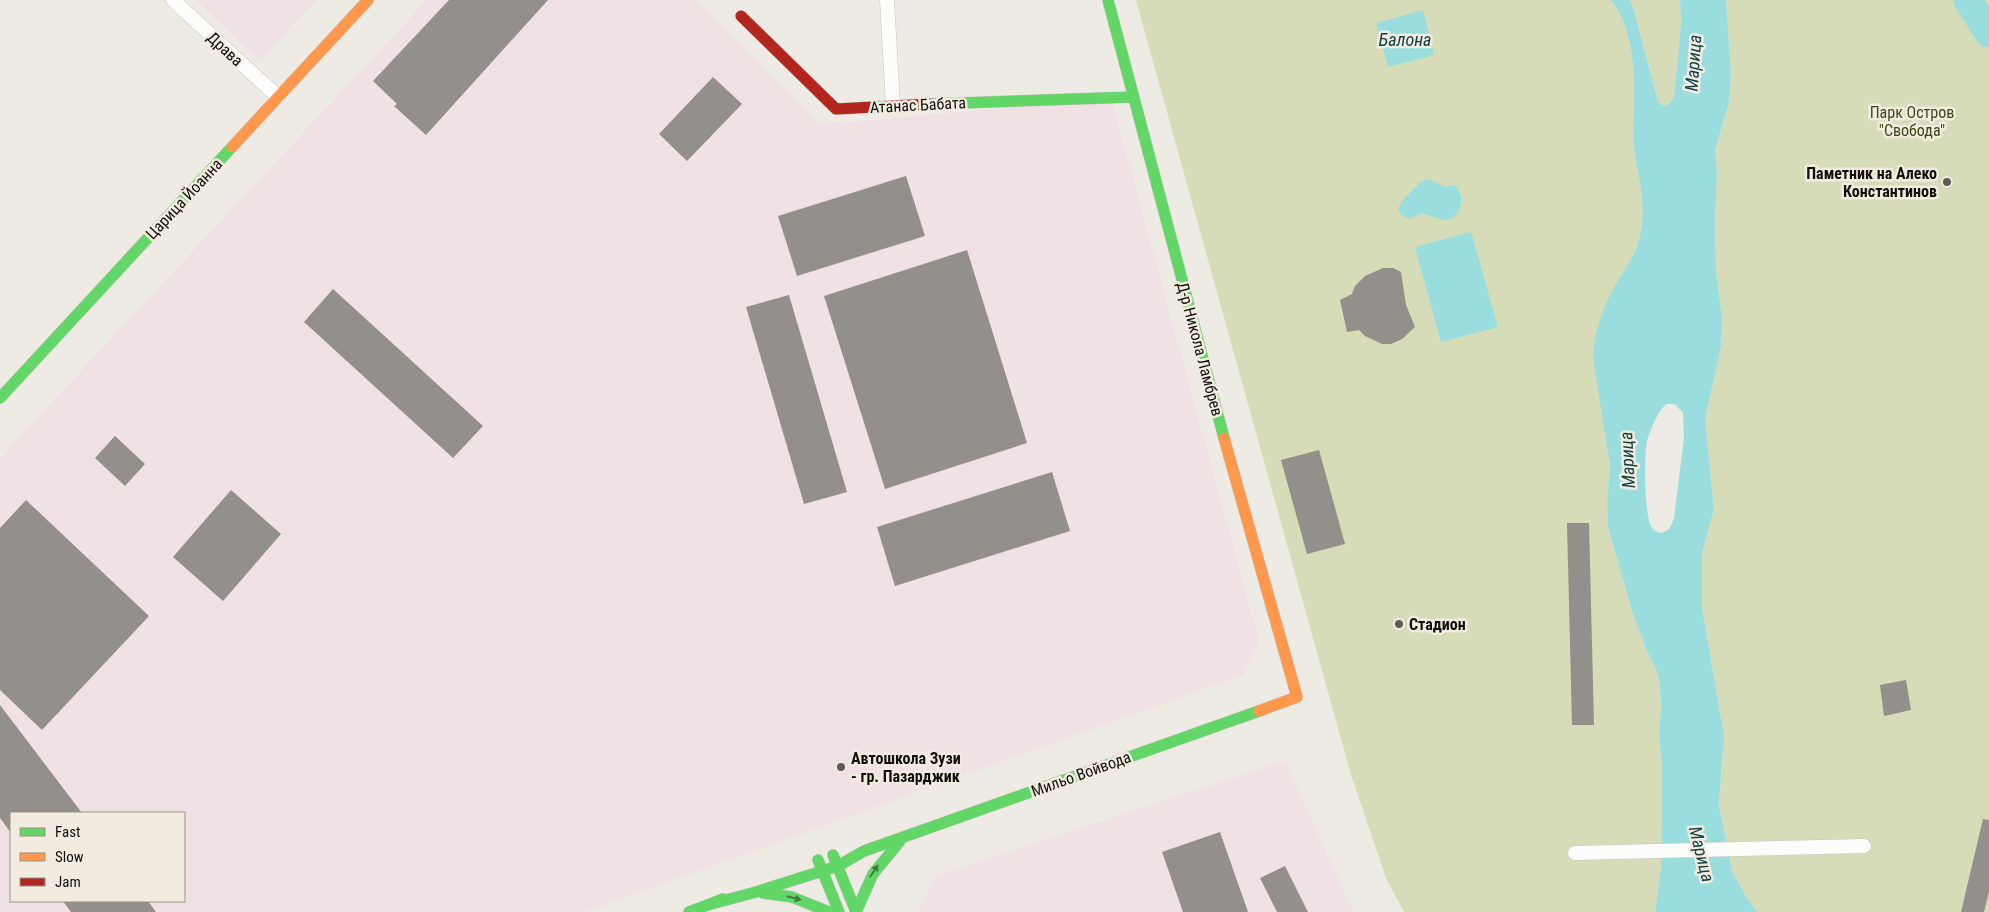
<svg xmlns="http://www.w3.org/2000/svg" width="1989" height="912" font-family="'Roboto Condensed',sans-serif">
<rect width="100%" height="100%" fill="#eeeae4"/>
<g fill="#f0e1e5" fill-rule="evenodd">
<path d="M196,0h120l-56,61z"/>
<path d="M427,0h268l125,125 291,-27 148,544 -17,33 -658,237h-584v-454zM11,813h173v88h-173z"/>
<path d="M1285,761l68,151h-435l18,-36z"/>
</g>
<g fill="#d5dcb7">
<path d="M1136,0h475c22,28 23,68 23,102 0,13 -2,26 -1,39 3,32 15,61 7,94 -8,31 -31,56 -39,87l3,96 6,47 -3,38 1,24 25,87 14,37 9,18 4,15 1,25 -2,26 3,33 -1,99 -6,45h-251l-18,-34 -35,-103z"/>
<path d="M1630,0h50l1,23 -7,75 -9,9 -7,-5 -24,-92z"/>
<path d="M1726,0h263v912h-232l-12,-17 -13,-24 -13,-66 4,-49 -2,-38 -19,-111v-54l12,-44 -9,-90 16,-72 1,-30 -6,-45 -1,-49 2,-51 -2,-22 14,-48 2,-27z"/>
</g>
<g fill="#99dddf" fill-rule="evenodd">
<path d="M1611,0h19l4,10 24,92 7,5 9,-9 7,-75 -1,-23h46l5,75 -2,27 -14,48 2,22 -2,51 1,49 6,45 -1,30 -16,72 9,90 -12,44v54l22,129 -5,69 13,66 13,24 12,17h-102l6,-45 1,-99 -3,-33 2,-26 -1,-25 -4,-15 -9,-18 -14,-37 -25,-87 -1,-24 3,-38 -17,-107c0,-21 10,-50 20,-69 10,-17 23,-34 27,-54 8,-34 -4,-62 -7,-95 -1,-12 1,-25 1,-38 0,-34 -1,-74 -23,-102zM1667,404h8l8,9 1,25 -10,80c-2,7 -5,14 -14,15 -3,-1 -7,-3 -9,-7 -7,-14 -7,-70 -4,-85 3,-10 11,-32 20,-37z"/>
<path d="M1423,10l11,45 -46,12 -12,-44z"/>
<path d="M1427,179l19,8 8,-2c13,10 7,33 -8,35 -7,0 -16,-5 -24,-7l-12,6c-21,-7 -8,-18 1,-27 6,-5 8,-10 16,-13z"/>
<path d="M1471,232l27,95 -57,15 -26,-95z"/>
</g>
<g fill="none" stroke-linecap="round" stroke-linejoin="round">
<path stroke="#99dddf" stroke-width="29" d="M1968,0l21,33"/>
</g>
<g fill="#938f8b">
<path d="M449,0h99l-122,135 -32,-29 3,-2 -24,-23z"/>
<path d="M713,77l29,27 -55,57 -28,-27z"/>
<path d="M906,176l19,60 -128,40 -19,-60z"/>
<path d="M967,250l60,193 -142,46 -61,-193z"/>
<path d="M1383,268h10l8,4 5,33 9,22 -13,12 -11,5h-9l-17,-8 -6,-6 -12,2 -7,-32 12,-6 3,-8 10,-10z"/>
<path d="M333,289l150,137 -30,32 -149,-136z"/>
<path d="M789,295l58,197 -43,12 -58,-197z"/>
<path d="M115,436l30,28 -20,22 -30,-28z"/>
<path d="M1319,450l26,94 -38,10 -26,-94z"/>
<path d="M1052,472l18,59 -175,55 -18,-59z"/>
<path d="M231,490l50,44 -58,67 -50,-44z"/>
<path d="M26,500l123,116 -107,114 -42,-40v-162z"/>
<path d="M1567,523h22l5,202h-22z"/>
<path d="M1906,680l5,30 -27,6 -4,-31z"/>
<path d="M0,705l82,108h-71v20l-11,-15z"/>
<path d="M1983,819l6,1v72l-5,20h-23z"/>
<path d="M1220,832l28,80h-65l-21,-60z"/>
<path d="M1285,866l23,46h-31l-17,-34z"/>
<path d="M63,901h85l8,11h-85z"/>
</g>
<g fill="none" stroke-linecap="round" stroke-linejoin="round">
<g stroke="#cac7c2" stroke-width="15">
<g id="street">
<path d="M173,0l105,97"/>
<path d="M887,0l6,105"/>
<path d="M1575,853l289,-7"/>
</g>
</g>
<g stroke="#cac7c2" stroke-width="12">
<g id="fast">
<path d="M1108,0l116,438"/>
<path d="M931,104l202,-7"/>
<path d="M0,398l232,-251"/>
<path d="M833,855l23,57"/>
<path d="M818,860l21,52"/>
<path d="M763,893l29,4 37,15"/>
<path d="M711,904l45,-12 82,-26 26,-15 395,-140"/>
<path d="M689,912l34,-13"/>
<path d="M856,912l17,-38 27,-33"/>
</g>
</g>
<g stroke="#cac7c2" stroke-width="12">
<g id="slow">
<path d="M232,147l136,-147"/>
<path d="M1224,438l73,259 -38,14"/>
</g>
</g>
<g stroke="#cac7c2" stroke-width="12">
<path id="jam" d="M741,16l95,93 95,-5"/>
</g>
<use href="#street" stroke="#fcfcfb" stroke-width="14"/>
<use href="#fast" stroke="#63d668" stroke-width="11"/>
<use href="#slow" stroke="#ff974d" stroke-width="11"/>
<use href="#jam" stroke="#b3261e" stroke-width="11"/>
</g>
<defs><path id="oneway-solid" d="M-6-.8H1V-3.2L6.5 0L1 3.2V.8H-6Z" transform="scale(1.25)"/></defs>
<g fill="#3f7d3f">
<use href="#oneway-solid" transform="translate(874 871) rotate(-56)"/>
<use href="#oneway-solid" transform="translate(794 898) rotate(14)"/>
</g>
<g fill="#5f5c58" stroke="#f2ebe0" stroke-width="2">
<circle cx="1947" cy="182" r="5"/>
<circle cx="1399" cy="624" r="5"/>
<circle cx="841" cy="767" r="5"/>
</g>
<g text-anchor="middle" dominant-baseline="central" stroke-width="5" stroke-linejoin="round" paint-order="stroke">
<g font-size="16" fill="#12100d" stroke="#f2ebe0">
<text transform="translate(225 49) rotate(43)">Драва</text>
<text transform="translate(918 105) rotate(-3)">Атанас Бабата</text>
<text transform="translate(184 199) rotate(-47)">Царица Йоанна</text>
<text transform="translate(1200 349) rotate(75)">Д-р Никола Ламбрев</text>
<text transform="translate(1081 774) rotate(-20)">Мильо Войвода</text>
</g>
<g font-size="16" fill="#3d4715" stroke="#f2ebe0">
<text x="1912" y="112">Парк Остров<tspan x="1912" dy="18">"Свобода"</tspan></text>
</g>
<g font-size="16" font-weight="bold" fill="#12100d" stroke="#f2ebe0" text-anchor="start">
<text x="1937" y="173" text-anchor="end">Паметник на Алеко<tspan x="1937" dy="18">Константинов</tspan></text>
<text x="1409" y="624">Стадион</text>
<text x="851" y="758">Автошкола Зузи<tspan x="851" dy="18">- гр. Пазарджик</tspan></text>
</g>
<g font-size="18" font-style="italic" fill="#124043" stroke="#f2ebe0">
<text x="1405" y="39">Балона</text>
<text transform="translate(1693 63) rotate(-86)">Марица</text>
<text transform="translate(1627 460) rotate(-93)">Марица</text>
<text transform="translate(1702 854) rotate(76)">Марица</text>
</g>
</g>
<rect x="10" y="812" width="175" height="90" fill="#f2ebe0" stroke="#98938c"/>
<rect x="20" y="828" width="25" height="8" fill="#63d668" stroke="#98938c"/>
<text x="55" y="837" font-size="15" fill="#12100d">Fast</text>
<rect x="20" y="853" width="25" height="8" fill="#ff974d" stroke="#98938c"/>
<text x="55" y="862" font-size="15" fill="#12100d">Slow</text>
<rect x="20" y="878" width="25" height="8" fill="#b3261e" stroke="#98938c"/>
<text x="55" y="887" font-size="15" fill="#12100d">Jam</text>
</svg>
